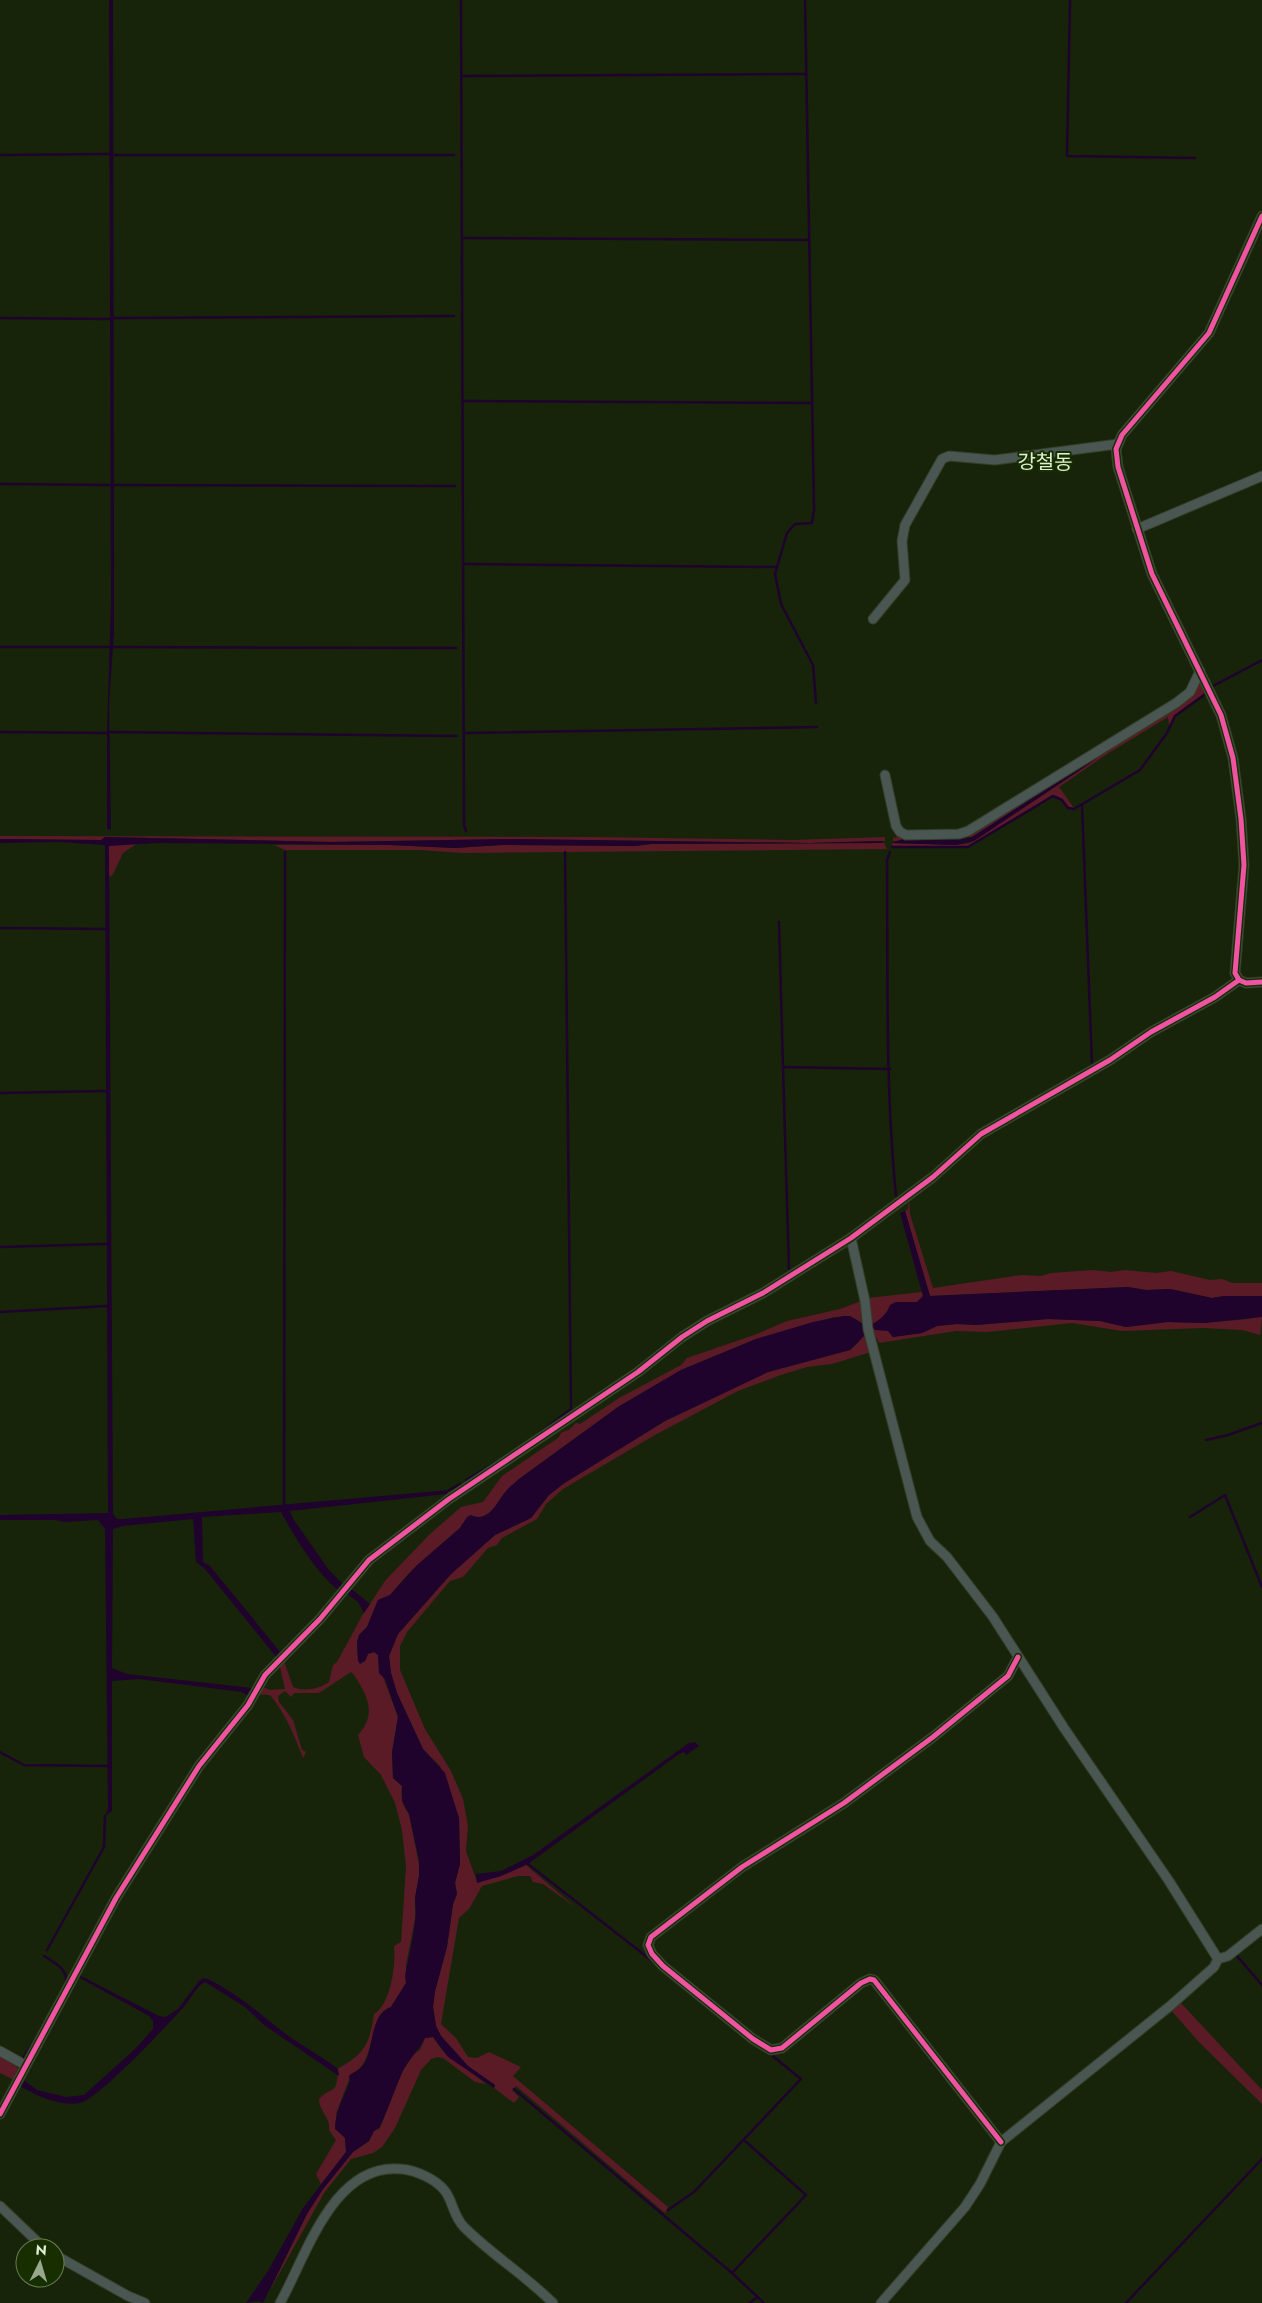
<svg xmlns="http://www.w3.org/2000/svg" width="1262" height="2303" font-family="Jost,'Noto Sans KR',sans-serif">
<rect width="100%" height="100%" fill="#17240a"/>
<g fill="#5b1b26">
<path d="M1201,681l6,10 -32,24 -6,10 -1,-8 -61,37 -48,33 15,21 -5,-1 -7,-8 -9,-4 -85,51h-76v-3l64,2 14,-2 124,-82 -122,76 -79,4v-3l8,-2h62l226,-139z"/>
<path d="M0,836l590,1 203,3 92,-3v4h-9l-66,2 -297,-4 -182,3 -226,-5 -4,3 -101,-1z"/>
<path d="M138,843l-15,10 -10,21 -3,3 -1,-1v-31z"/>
<path d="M884,843l3,6 -424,4 -43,-3h-135l-11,-5h116l65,3 47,-3 133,1 16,-2z"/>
<path d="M909,1200l1,14 23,74 89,-13 19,1 10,-3 42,-3 18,2 14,-2 31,3 15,-2 39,9 12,-1 10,4h30v13h-38l-12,2 -42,-9 -24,1 -18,-3 -198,9 -25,-85 3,-2z"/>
<path d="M922,1292l1,4 -6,6h-21l-7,5c-1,8 -11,14 -18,18l-3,-27z"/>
<path d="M861,1301l4,24 -11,-7 -20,-1 -78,22 -75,31 -63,37 -99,72c-12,11 -17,22 -27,31 -7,8 -20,9 -30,14l-2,4 -51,45 -19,22 -12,5 -11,27 -8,8 -2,12 1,13 7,1 3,-7 6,-2 4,3 1,11 19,51 -6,35 1,26 9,8c-2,10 1,21 7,28l11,56 -5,28v21l-9,46v18l-15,24c-26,8 -12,55 -40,67l-15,40 9,24 1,14 -25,32 -5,-10 20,-34 -7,-10c2,-12 -10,-19 -10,-31 14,-14 18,-3 19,-30 28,-17 31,-24 36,-55 17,-10 22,-50 20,-68l7,-4 5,-75 -4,-37 -7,-27 -14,-28 -17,-18 -6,-22c19,-20 10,-39 -4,-60l-3,-3 -32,21h-25l-3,4 -6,-6 -7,5 1,6 14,18 9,30 4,2 -3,6c-9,-23 -17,-44 -33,-63l-15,-1 5,-8 10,4 15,-1 -6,-26 4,-5 10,29c11,5 26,2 36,-5l4,-17 4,-3 25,-46 23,-35 17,-18 28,-29 31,-27 22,-5 19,-26 56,-38 4,-6 7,-2 7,-7 4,1 39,-26 62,-33 6,-7 70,-24 30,-13 53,-12z"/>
<path d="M1259,1316l3,1 -2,18 -18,-5 -39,-2 -81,3 -50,-8 -85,9 -31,-1 -77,12 -7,-15 16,3 5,6 29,-4 15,-7 20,-2 19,1 72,-6 52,2 26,6 41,-5 37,1 44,-4z"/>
<path d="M865,1330l6,22 -39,12 -25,3 -26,8 -43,16 -83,44 -92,54 -17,15 -9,15 -35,19 -5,7 -9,3 -25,29 -13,4 -43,51 -7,14v24l25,59 26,42 12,28 5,27 -2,25 11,31 24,-6 25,-11 49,42 -32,-23 -10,-2 -3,-6h-12l-36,10 -13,23 -10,9 -18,106 15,14 12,19 9,1 12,-6 32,15 -8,9 155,131 -3,6 -149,-127 -4,4 7,7 -5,6 -20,-15 1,-3 -27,-19 -27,-30 -5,-10 -3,-19 2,-16 12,-44 6,-43 4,-10 -2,-11 5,-19 -1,-46 -19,-52 -17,-17 -26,-56 -6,-20 -2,-17 9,-22 56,-63 41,-36 36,-17 18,-23 14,-11 102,-63 103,-49 82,-22 9,-8z"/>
<path d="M1180,2002l82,88v14l-64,-63 -27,-31z"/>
<path d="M433,2037l9,13 44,34 -11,-2 -32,-24 -6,-1 -6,2 -10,11 -26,58 -13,19 -9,6 -22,6 -27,34 -55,99 38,-78 13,-21 33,-41 16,-11 5,-10 6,-3 22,-56 12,-18 6,-4 5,-12z"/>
<path d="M0,2055l18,13 -4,12 -14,-7z"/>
</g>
<g fill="#1f032d">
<path d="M109,0h4l1,568v65l-5,70 2,127 -4,-1v-96l4,-131z"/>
<path d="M1098,758l-124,83 -18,4 -64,-2 11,-4h60l9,-2 93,-60z"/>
<path d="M105,837l226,5 182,-3 297,4 75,-2 -5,2 -229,1 -16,2 -133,-1 -47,3 -65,-3 -233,-2 -48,3 4,668 4,5h6l326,-29 -2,4 -157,17 4,9 35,50 14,14 -5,6c-24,-20 -42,-51 -57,-78l-79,5 1,45 7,4 71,87 -4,5 -72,-89 -9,-7 -3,-43 -70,7 -10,3 -1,139 15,6 125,14 -4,8 -6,-4 -103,-13 -27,2v130l-7,5 3,-7 -3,-280 -7,-9 -34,2 -8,-2h-56v-5l108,-2 -3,-668 -46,-3 -59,1v-4l101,1z"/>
<path d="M905,1211l25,85 198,-9 18,3 24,-1 42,9 12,-2h38v21l-58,6 -36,-1 -42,5 -26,-6 -52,-2 -72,6 -19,-1 -20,2 -15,7 -29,4 -5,-6 -13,-1 -4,-5c9,-5 16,-11 19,-20l6,-3h21l6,-6 -23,-83z"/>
<path d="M843,1316h7l15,9 -1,11 -14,14 -82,22 -103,49 -102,63 -14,11 -18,23 -36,17 -46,41 -51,58 -9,22 2,17 6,20 26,56 22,24 14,45 1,46 -5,19 2,11 -4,10 -6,43 -12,44 -2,16 3,19 5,10 27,30 27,19 -1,3 -46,-31 -15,-20 -8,1c-6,13 -17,21 -23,35 -8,18 -14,37 -23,55l-5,3 -5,10 -16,11 -30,37 -16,25 -44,89 -5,-2 -12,2 22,-32 35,-63 43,-56 -1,-14 -10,-9c0,-19 9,-31 15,-48l-1,-5c4,-4 11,-5 15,-12 10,-16 6,-50 27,-57l15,-24 -1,-7 8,-40 3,-23 -1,-15 4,-22v-16l-10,-46 -7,-13v-15l-9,-8 -1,-26 6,-35 -13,-38 -6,-6 -1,-18 -4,-3 -6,2 -3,7 -5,3 -2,-3 -1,-19 2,-7 8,-8 11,-27 12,-5 27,-30 43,-37 7,-11 4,-2c19,9 26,-15 36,-25 3,-4 8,-7 12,-11l99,-72 63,-37 75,-31 57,-17z"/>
<path d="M348,1586l22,18 -6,9 -6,-11 -14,-11z"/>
<path d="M695,1742l4,4 -13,9 -2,-3 -5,2 -151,110 -27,12 -24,7 -1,-9 25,-3 32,-16 156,-112z"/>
<path d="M79,1975l80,41 7,1 12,-8 21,-28 4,-3 5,1c26,13 48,31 70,49 18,15 41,26 60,41l1,7 -75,-51 -19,-18 -40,-25c-9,4 -15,18 -22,26 -17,18 -83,90 -103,95 -20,4 -45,-8 -62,-18l3,-7 16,12 29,7 18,-2 52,-47 17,-19v-8l-4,-5 -71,-39z"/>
</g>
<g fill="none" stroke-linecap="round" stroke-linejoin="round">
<g stroke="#1f032d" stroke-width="2.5">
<path d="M461,0l3,825 2,6"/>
<path d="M805,0l9,509 -2,14 -17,1 -8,9 -12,41 6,30 32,61 3,38"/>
<path d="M1070,0l-3,156 128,2"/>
<path d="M462,76l343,-2"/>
<path d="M0,155l109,-1"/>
<path d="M113,155h341"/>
<path d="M462,238l346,2"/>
<path d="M0,318l109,1"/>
<path d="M113,318l341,-2"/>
<path d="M463,401l348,2"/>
<path d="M0,484l111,1"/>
<path d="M113,485l342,1"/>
<path d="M464,564l312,3"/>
<path d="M0,647h109"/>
<path d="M113,647l343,1"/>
<path d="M1213,686l49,-26"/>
<path d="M0,732l107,1"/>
<path d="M109,732l348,4"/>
<path d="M465,733l352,-6"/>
<path d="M1082,805l10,259"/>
<path d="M892,847h76l85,-51 9,4 6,8 6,1 66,-39 27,-37 8,-17 32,-23"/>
<path d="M890,852l-3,8c1,112 -2,225 9,336"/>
<path d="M779,922l4,145 107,2"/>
<path d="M0,928l106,1"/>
<path d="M783,1067l6,202"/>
<path d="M0,1093l106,-2"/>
<path d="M0,1247l106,-3"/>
<path d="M0,1312l107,-6"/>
<path d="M1206,1440l22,-5 34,-12"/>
<path d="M526,1443l45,-34 -6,-557"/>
<path d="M466,1480l32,-19"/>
<path d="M449,1490l11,-6"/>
<path d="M284,1504l1,-652"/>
<path d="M1190,1517l35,-22 37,92"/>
<path d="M0,1752l24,13 85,1"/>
<path d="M528,1864l128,100"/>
<path d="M47,1950l57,-103 1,-31"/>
<path d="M1236,1955l26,30"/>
<path d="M44,1956c11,7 24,13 22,27"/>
<path d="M23,2058l13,-19"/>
<path d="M514,2089l218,184 32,30"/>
<path d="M668,2210l26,-18 107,-113 -32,-26"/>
<path d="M732,2273l74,-78 -62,-55"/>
<path d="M750,2303l7,-6"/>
<path d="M1126,2303l136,-144"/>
</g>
<g stroke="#333e28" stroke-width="11">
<g id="street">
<path d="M1262,216l-53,117 -87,102 -6,14 2,18 34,107 69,141 12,43 8,61 3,46 -9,108 4,7 7,3 16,-1"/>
<path d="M1137,529l125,-53"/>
<path d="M873,619l32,-39 -3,-39 3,-16 37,-66 7,-3 46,4 123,-16"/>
<path d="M885,775l11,51 4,6 6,3 53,-1 9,-3 208,-128 14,-11 10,-21"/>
<path d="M851,1238l14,63 3,28 49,188 13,24 17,16 46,60 71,111 105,153 49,78"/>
<path d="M0,2051l25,14"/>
<path d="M0,2114l116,-216 83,-132 49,-61 17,-30 55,-56 49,-59 80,-61 189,-127 44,-35 25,-16 56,-28 88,-55 82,-61 48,-43 129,-74 41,-28 64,-35 24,-17"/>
<path d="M1001,2142l-127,-162 -4,-1 -9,4 -79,65 -11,2 -18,-11 -90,-73 -11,-12 -4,-9 3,-8 91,-70 102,-64 89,-66 75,-61 10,-19"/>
<path d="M0,2206l44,42"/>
<path d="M55,2255l73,41 17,7"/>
<path d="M280,2303c26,-46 53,-141 121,-134 14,1 35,10 44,22 8,10 8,25 19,36 28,28 61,48 89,76"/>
<path d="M881,2303l84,-96 15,-23 21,-42 169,-136 44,-39 4,-8 10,-3 34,-27"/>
</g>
</g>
<use href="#street" stroke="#495651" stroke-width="9"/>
<g stroke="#172e00" stroke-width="8">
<g id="cycleway">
<path d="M1262,216l-53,117 -87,102 -6,14 2,18 34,107 69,141 12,43 8,61 3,46 -9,108 4,7 7,3 16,-1"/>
<path d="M0,2114l116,-216 83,-132 49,-61 17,-30 55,-56 49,-59 80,-61 189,-127 44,-35 25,-16 56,-28 88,-55 82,-61 48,-43 129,-74 41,-28 64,-35 24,-17"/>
<path d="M1001,2142l-127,-162 -4,-1 -9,4 -79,65 -11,2 -18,-11 -90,-73 -11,-12 -4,-9 3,-8 91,-70 102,-64 89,-66 75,-61 10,-19"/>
</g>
</g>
<use href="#cycleway" stroke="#f153a3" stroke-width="5"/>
</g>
<g text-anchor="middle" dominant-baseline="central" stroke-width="4" stroke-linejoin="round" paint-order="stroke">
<g font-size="20" fill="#def1d0" stroke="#172e00">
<text x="1045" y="462">강철동</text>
</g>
</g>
<g transform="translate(40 2263) rotate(5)"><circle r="24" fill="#172e00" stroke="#677c53"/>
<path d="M0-4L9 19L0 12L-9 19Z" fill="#98a98b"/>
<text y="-8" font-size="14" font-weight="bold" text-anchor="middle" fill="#def1d0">N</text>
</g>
</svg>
